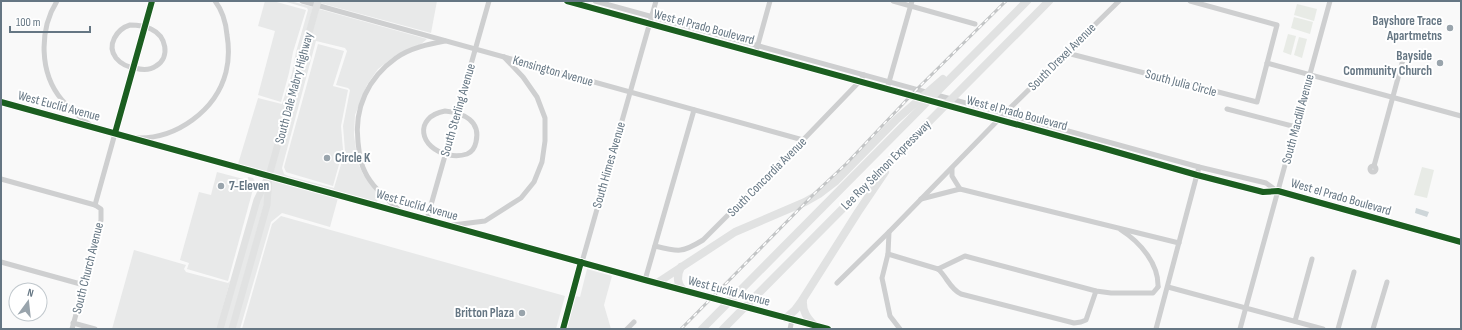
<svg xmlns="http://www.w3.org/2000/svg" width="1462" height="330" font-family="'Sofia Sans Condensed',sans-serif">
<rect width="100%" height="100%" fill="#f9f9f9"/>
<g fill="#e8e9e9" fill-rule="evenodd">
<path d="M265,1h8l33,9 -13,42 -4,21 -8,29 -23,-7 17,-64 -17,-5z"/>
<path d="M283,1h7l23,6 -45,165 -30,-8 20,-66 24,6 10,-31 4,-21 12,-42 -1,-2z"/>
<path d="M321,1h116l-6,32 -111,-30z"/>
<path d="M319,9l108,30 -6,5 -25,11 -18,14 -11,16 -12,30 -1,20 4,28 5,11 16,21 -2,7 -104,-29zM316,41l29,7 2,3 -11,34 12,3 2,2 -7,36 2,25 -11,37 -46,-12 -4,-2 -2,-6z"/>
<path d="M318,44l26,7 -11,35 15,4 -7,36 2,24 -10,36 -44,-13 -3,-1 -2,-5z"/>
<path d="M217,172l30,8 1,-3 5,1 2,4 -27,99 -41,-12 2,-6 -9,-3 19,-68 12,3z"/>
<path d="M272,180l66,18 -8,29 -48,-14 -11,9 -31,107h-5z"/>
<path d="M266,189l-2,15 -35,125h-6l36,-128z"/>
<path d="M281,216l284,80 -9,33h-314l30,-105z"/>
<path d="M134,250l52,15 -2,4 2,3 42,11 2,-2 -13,48h-105z"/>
<path d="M587,269l25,7 -8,29 7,24h-46l10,-33 5,1z"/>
</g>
<g fill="#e8ebe6">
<path d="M1297,4l20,5 -3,12 -20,-6z"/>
<path d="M1294,17l19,5 -3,12 -19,-6z"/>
<path d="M1288,34l8,2 -5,19 -8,-3z"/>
<path d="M1299,37l8,2 -5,19 -8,-3z"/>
<path d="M1422,167l12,3 -7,28 -13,-3z"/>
</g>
<path fill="#ced6d9" d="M1416,208l13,4 -2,5 -12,-4z"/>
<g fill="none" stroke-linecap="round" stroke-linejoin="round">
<g stroke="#cecfd0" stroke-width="5">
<path d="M57,1c-18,29 -18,72 5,99 8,10 18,17 28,25"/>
<path d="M302,1l501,139"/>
<path d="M567,1l532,146 98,28 66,17 15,-1 183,51"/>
<path d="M595,1l604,166 67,16 11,8"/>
<path d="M893,1l82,23"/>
<path d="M130,25c7,0 15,1 21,4 15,7 20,28 5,37 -7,5 -14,4 -21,2 -7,-1 -14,-4 -19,-10 -10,-13 1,-29 14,-33z"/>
<path d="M757,48l13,-47"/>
<path d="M1067,53l190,49 20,-77 -87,-24"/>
<path d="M1267,63l194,53"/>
<path d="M887,89l25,-88"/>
<path d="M1,102l644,178 183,49"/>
<path d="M1227,109l69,18"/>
<path d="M445,111c19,2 36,10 31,31 -1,5 -4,10 -9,12 -6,2 -12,2 -18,1 -30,-6 -36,-38 -4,-44z"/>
<path d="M137,138c39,1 79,-27 89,-66 3,-12 3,-25 1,-37 -1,-11 -5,-25 -12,-34"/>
<path d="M1374,166l30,-110"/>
<circle cx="1373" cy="169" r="3"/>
<path d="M952,168v8l8,13"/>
<path d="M1,179l94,26 6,4v11l-3,14 -26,95"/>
<path d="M921,199l39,-10 219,54"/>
<path d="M95,205l57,-204"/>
<path d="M399,210c-12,-11 -27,-23 -34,-38 -5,-9 -6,-20 -7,-30 -4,-34 10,-64 38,-84 14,-10 33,-14 49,-17"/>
<path d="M427,219l62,-218"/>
<path d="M453,225l32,-4 36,-23 13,-16 8,-20 3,-21v-23l-8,-21 -14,-20 -19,-20"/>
<path d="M1121,230c19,12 38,34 37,57"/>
<path d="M655,246c24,6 27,7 48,-6l100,-100 56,-58 5,-7"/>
<path d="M888,254l50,15"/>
<path d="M1,262l83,23"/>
<path d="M938,269l27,-13 131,35 15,2h42l5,-6"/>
<path d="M938,269c9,8 12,20 23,25l113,29 7,-1 5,-2 10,-29"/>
<path d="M645,280l49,-170"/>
<path d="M837,283l52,-51"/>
<path d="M1168,287l155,42"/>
<path d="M1295,321l17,-62"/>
<path d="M73,323l22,6"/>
<path d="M563,329l93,-328"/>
<path d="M627,329l7,-7"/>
<path d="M790,329l2,-9"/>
<path d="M900,329l-10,-13 -8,-38 6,-24 1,-22 116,-119 114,-112"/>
<path d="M1156,329l43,-162"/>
<path d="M1240,329l90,-328"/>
<path d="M1338,329l16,-57"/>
<path d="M1373,329l14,-47"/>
</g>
<g stroke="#e1e2e2" stroke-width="7">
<path d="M220,329l37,-129 10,-21"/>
<path d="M232,329l35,-124 2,-29 49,-175"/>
</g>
<g stroke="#e1e2e2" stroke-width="8">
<path d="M681,267c-4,8 -5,16 2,23"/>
<path d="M657,283l78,-51 70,-30 14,-8 17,-13 61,-62 46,-40"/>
<path d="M803,300c-1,11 4,18 12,26"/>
<path d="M786,318l9,-8 6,-8 57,-90 27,-40"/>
<path d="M702,329l325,-328"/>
<path d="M723,329l326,-328"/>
</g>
<g stroke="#c3c5c6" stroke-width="3">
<path id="rail" d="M681,329l134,-136 31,-29 71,-75 89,-88"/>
</g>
<use href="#rail" stroke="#fff" stroke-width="1.5" stroke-dasharray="4.5" stroke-linecap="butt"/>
<g stroke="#fff" stroke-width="8">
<g id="cycleway">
<path d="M567,1l532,146 98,28 66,17 15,-1 183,51"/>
<path d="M1,102l644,178 183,49"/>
<path d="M115,133l37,-132"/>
<path d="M563,329l18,-67"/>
</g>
</g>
<use href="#cycleway" stroke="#1b5e20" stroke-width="6"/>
</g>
<g fill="#99a4ac" stroke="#fff" stroke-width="1.5">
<circle cx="1450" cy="28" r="4"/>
<circle cx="1440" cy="63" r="4"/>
<circle cx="327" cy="158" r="4"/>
<circle cx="221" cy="186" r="4"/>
<circle cx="522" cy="313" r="4"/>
</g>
<g text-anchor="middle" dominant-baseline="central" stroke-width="4" stroke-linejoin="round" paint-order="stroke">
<g font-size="13" font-weight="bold" fill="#657683" stroke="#fff" text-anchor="end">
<text x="1442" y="21">Bayshore Trace<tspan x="1442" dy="15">Apartmetns</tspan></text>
<text x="1432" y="56">Bayside<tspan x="1432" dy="15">Community Church</tspan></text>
<text x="335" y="158" text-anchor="start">Circle K</text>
<text x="229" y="186" text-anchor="start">7-Eleven</text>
<text x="514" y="313">Britton Plaza</text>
</g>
<g font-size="13" fill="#657683" stroke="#fff">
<text transform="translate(704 27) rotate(15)">West el Prado Boulevard</text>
<text transform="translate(1062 57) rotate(-45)">South Drexel Avenue</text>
<text transform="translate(553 71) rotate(16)">Kensington Avenue</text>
<text transform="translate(1181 83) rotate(15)">South Julia Circle</text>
<text transform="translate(294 88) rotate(-75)">South Dale Mabry Highway</text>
<text transform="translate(59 106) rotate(15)">West Euclid Avenue</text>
<text transform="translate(458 110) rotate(-74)">South Sterling Avenue</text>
<text transform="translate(1017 113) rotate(15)">West el Prado Boulevard</text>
<text transform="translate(1298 119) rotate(-75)">South Macdill Avenue</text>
<text transform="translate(609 165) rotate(-74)">South Himes Avenue</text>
<text transform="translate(886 165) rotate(-45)">Lee Roy Selmon Expressway</text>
<text transform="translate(767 177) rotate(-45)">South Concordia Avenue</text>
<text transform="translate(1341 197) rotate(16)">West el Prado Boulevard</text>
<text transform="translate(417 205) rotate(16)">West Euclid Avenue</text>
<text transform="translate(88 268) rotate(-76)">South Church Avenue</text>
<text transform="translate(729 291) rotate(15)">West Euclid Avenue</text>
</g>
</g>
<rect width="1462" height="330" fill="none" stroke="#657683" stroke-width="4"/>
<g transform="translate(28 302) rotate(15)"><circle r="19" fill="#ffffff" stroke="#c1c8cd"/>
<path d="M0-3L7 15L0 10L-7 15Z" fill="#99a4ac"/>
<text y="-6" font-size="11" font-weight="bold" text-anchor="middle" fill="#657683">N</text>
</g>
<path d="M10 26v6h80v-6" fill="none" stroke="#657683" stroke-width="2"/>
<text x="16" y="26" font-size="12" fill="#657683" stroke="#ffffff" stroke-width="3" paint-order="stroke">100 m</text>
</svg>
